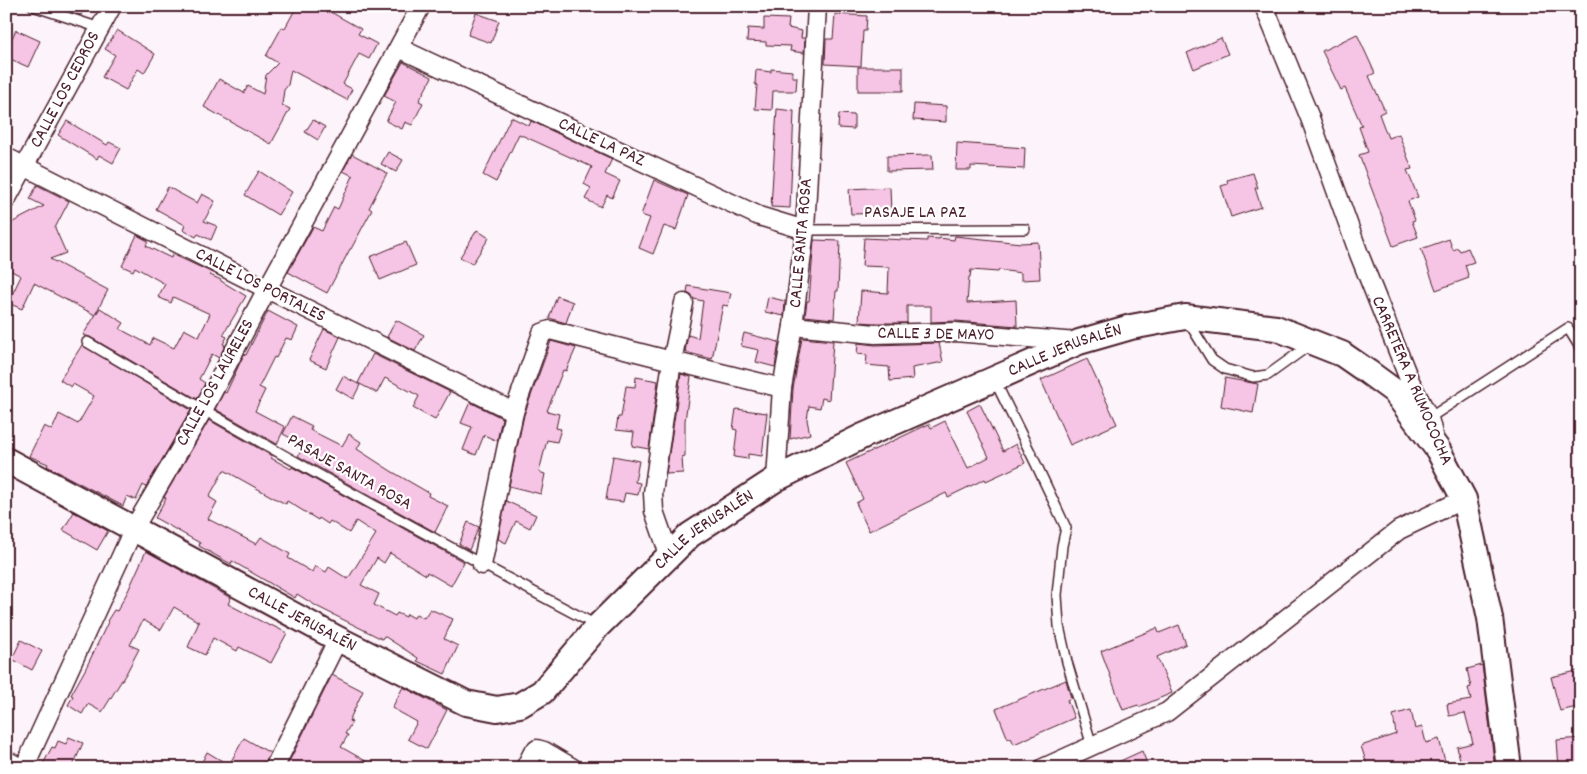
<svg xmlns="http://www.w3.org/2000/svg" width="1587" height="774" font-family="Dekko,sans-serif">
<rect width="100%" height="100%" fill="#fdf3fa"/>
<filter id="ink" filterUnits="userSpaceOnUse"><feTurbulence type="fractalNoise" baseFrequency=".02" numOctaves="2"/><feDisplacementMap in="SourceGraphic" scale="10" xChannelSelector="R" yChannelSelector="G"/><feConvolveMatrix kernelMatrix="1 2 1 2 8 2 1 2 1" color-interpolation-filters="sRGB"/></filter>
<g filter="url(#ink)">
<g fill="#f6c4e4" stroke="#4a1f2b" fill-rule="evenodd">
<path d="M54,6h31l-4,9z"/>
<path d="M297,6h23l41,23 -3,5 19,10 -8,15 -10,-5 -16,30 9,5 -5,11 -56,-30 -3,15 -4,5 -2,15 8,4 -19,35 -67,-37 15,-28 25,14 4,-7 15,8 3,-19 12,-12 -12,-7 16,-29 3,1z"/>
<path d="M476,13l23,8 -8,22 -23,-8z"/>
<path d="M835,14l32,2 -1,15h-3l-2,35 -36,-2 1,-25h7z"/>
<path d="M764,18l25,1 -1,9 14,3 -1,7h4l-1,15 -14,-2 1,-5 -25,-1v-3l-19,-1 1,-13 16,1z"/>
<path d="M16,30l24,11 -12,26 -22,-10v-7z"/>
<path d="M117,30l38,24 -11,19 -6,-4 -12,21 -24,-13 13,-22 -10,-6z"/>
<path d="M1357,34l18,39 -6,3 16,35 -6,3 9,24 11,-4 13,35 -5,1 11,27 -10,4 7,19 -3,1 6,16 -25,9 -34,-91 9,-3 -9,-25 3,-1 -17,-38 -4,2 -19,-39z"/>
<path d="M1221,38l7,16 -34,15 -7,-16z"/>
<path d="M403,62l29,15 -13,24 4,2 -11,22 -7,-3 -3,7 -16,-8 10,-19 -12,-6z"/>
<rect x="858" y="67" width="45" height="24"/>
<path d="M771,69l21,2v6h5l-1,14h-23l-1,19 -17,-1 2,-24 -2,-1 1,-14 15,2z"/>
<path d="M914,104l32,2v16l-33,-2z"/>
<path d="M777,109l17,2 -4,97 -19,-1z"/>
<path d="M839,114l15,1v14l-16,-1z"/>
<path d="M511,117l18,9 2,-5 81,38 -7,15 15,7 -8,17 -5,-3 -6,12 -16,-8 6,-11 -7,-4 8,-17 -73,-33 -23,48 -13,-7z"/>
<path d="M313,120l12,7 -7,13 -13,-8z"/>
<path d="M67,121l40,24 2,-3 12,6 -8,15 -14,-8 -2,4 -39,-24z"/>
<path d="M957,143l68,5 -1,21 -53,-3v4h-15z"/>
<path d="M388,152l15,8 -7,12 -15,-8z"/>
<path d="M352,154l35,19 -18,35 3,2 -6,11 -15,28h-1l-23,44 -39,-21 25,-45 9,4 12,-24 4,2 15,-33 -10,-5z"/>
<path d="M932,155l1,15 -46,1v-15z"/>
<path d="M259,171l33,21 -14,23 -33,-20z"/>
<path d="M1253,173l5,15h-3l6,19 -30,10 -10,-31 7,-2 -1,-4z"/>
<path d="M654,180l34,15 -12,35 -12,-4 -11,28 -14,-6 11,-30 -9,-3z"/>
<path d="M37,185l32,16 -14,27 11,25 -16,6 58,31 -13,25 -61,-32 -12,26 -14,-6 13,-27 -15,-8v-31l7,-15 31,-16 -14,-7z"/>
<path d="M168,187l29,16 5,-9 13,7 -11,20 13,5 -6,14 -13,-6 -2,3 -13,-7 2,-5 -29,-16z"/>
<path d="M890,187l1,26 -40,1 -2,-25z"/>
<path d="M477,230l12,8 -17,26 -12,-7z"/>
<path d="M137,235l11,6 -2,5 25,12 1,-4 28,13 11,5 -1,3 11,5v1l25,15 -23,39 4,2 -4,7 2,1 -6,13 -7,-4 -13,25 6,4 -8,16 -107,-62 -7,-2 17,-27 24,15 -4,6 30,16 3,-7 21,10 10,-19 15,8 11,-23 -37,-17 -2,6 -13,-6 7,-13 -30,-17 -2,4 -11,-5z"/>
<path d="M955,236l66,7 17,-1 2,37 -19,1v-7l-22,-3 -1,2 -27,-2 -1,7h-1l-2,26 49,-3 1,26 -61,-5 -25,1v-16h-24v17h-32l-16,-1 2,-31 27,2 1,-26 -27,-1 2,-28 63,3v-3l12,1v-1l15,2z"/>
<path d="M1449,239l4,11 5,-2 2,3 8,-3 6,14 -9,3 4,13 -33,12 -15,-41z"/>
<path d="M814,240l26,1 -2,50h-2l-2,28 -29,-3 2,-15h2z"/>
<path d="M406,242l10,23 -36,15 -10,-23z"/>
<path d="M688,286l43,7 -3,13 -5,-1 -11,54 -27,-7 3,-17 10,3 5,-37 -9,-2 -3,-4 -4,-2z"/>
<path d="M557,296l16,6 -7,21 -17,-5z"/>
<path d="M768,297l17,4 -1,15 -19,-4z"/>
<path d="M268,311l30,16 -6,13 -6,-2 -10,20 -2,-1 -15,30 6,3 -10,21 30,16 -8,17 -62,-35 9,-17 2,1 18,-39 2,1z"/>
<path d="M396,320l28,15 -9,16 -28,-14z"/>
<path d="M324,329l16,8 -14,31 -17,-8z"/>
<path d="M744,333l35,9 -4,25 -19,-5 3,-12 -18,-4z"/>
<path d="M802,338l31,3 -4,59 -7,-2 -2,10 -11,-2 -2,14 3,14 -20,5 3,-50z"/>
<path d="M551,341l25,7 -10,23 -3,-1 -16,41 12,3 -3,14 5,1 -4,13 -10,-2 -8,32 6,2 -4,20 -32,-8 15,-71z"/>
<path d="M858,343l17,2 64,-2 4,19 -31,6 1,11 -23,2 -1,-14 -23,-2 1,-10 -10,-1z"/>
<path d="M82,345l109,65 -45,77 -3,-2 -7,15 -9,-4 -4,10 -65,-34 -11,-6 1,-2 -19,-8 15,-30 8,4 7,-16 19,10 16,-28 -21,-12 -2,3 -11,-7z"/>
<path d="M373,354l77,38 -15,28 -22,-12 6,-12 -34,-18 -8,15 -19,-10z"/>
<path d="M1087,359l30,65 -47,21 -29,-65z"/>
<path d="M681,374l10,3 -6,44v35l-3,1 1,16 -17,1z"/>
<path d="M343,376l17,9 -7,14 -17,-10z"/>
<path d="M636,377l22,4 -9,68 -17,-3 2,-14 -18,-2 2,-13h3l5,-31 9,1z"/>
<path d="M1225,378l33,6 -5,29 -32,-7z"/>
<path d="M470,402l32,16 -5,23 -13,-6 -8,20 -13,-5 9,-23 -11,-4z"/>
<path d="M980,404l23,47 13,-7 9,19 -39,18 -1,-2 -37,18 -2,-4 -77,38 -13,-28 7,-4 -17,-36 83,-39 2,4 14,-7 23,47 21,-11 -22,-46z"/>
<path d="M736,409l31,4 -5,43 -14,-2v5l-14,-2 3,-27 -4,-1z"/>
<path d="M292,416l20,10 -2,4 32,16 7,-12 12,8 -4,7 34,22 38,22 -1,3 20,10 -13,26 -137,-76 6,-11 -21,-11z"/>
<path d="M209,420l63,36 -1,2 20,11 1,-2 172,95 -13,24 -24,-14 -1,3 -36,-22 -6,10 -7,-5 -16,27 18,9 -5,11 21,11 2,-3 9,4 1,-3 7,4 2,-4 8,4 6,-9 23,10 -9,20 14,7 -13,28 -28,-13 1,-3 -34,-22 -2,3 -64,-32 -21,-13 -2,4 -63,-37 -1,3 -32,-18 1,-3 -45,-25 11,-20 -2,-1zM224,470l52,29 10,5 1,-3 31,19 1,-2 9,6 2,-3 19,12 7,-12 20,13 -28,45 -19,-12 -3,5 -11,-6 -3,6 -24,-14 2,-4 -29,-17 -5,7 -48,-25 9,-17 -8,-5z"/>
<path d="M613,456l26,5 -4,21 5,1 -2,12 -13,-2 -2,9 -17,-2z"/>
<path d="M506,501l30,14 -6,13 -14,-7 -10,22 -8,-4z"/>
<path d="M74,512l34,19 -11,19 -34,-20z"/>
<path d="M468,522l11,5 -10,23 -10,-6z"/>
<path d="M146,551l85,47 -3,6 42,22 1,-1 16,8 -16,30 -32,-16 -2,4 -24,-13 -8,17 -17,-8 11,-25 -25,-15 -13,23 -18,-10 -13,25 9,4 -12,23 -25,40 -14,-8 -6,10 -14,-9 5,-9 -2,-1 15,-27 22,-46 -1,-1 7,-11 3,1 11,-20z"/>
<path d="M1179,625l7,19 -29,13 15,36 -33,14 -1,-2 -15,5 -22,-59 56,-23 2,5z"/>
<path d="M21,640l21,11 -10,19 -20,-11z"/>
<path d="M1482,665l13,103h-33l-5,-21 16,-4 -8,-30 -16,3 -2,-12 24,-4 -3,-12 3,-1 -4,-18z"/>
<path d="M1581,670v36l-21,5 -9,-34z"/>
<path d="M332,675l31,16 -14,30 3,1 -7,12 3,1 -7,12 37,21h-92z"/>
<path d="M1066,680l5,18 -4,2 7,18 -60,26 -3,-6 -3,1 -12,-30z"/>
<path d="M403,687l44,23 -20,39 -19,-10 9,-17 -25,-14z"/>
<path d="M1411,710l4,19 7,-2 4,16 13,-4 6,22 -16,4 1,3h-62l-7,-22 35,-12 -3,-19z"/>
<path d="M69,737l14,6 -11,25h-31l11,-21 3,1 3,-7 8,3z"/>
<path d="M244,738l26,15 -6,15h-65l8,-16 22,13z"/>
<path d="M1581,738v30h-22l-2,-28z"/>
<path d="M1142,751l7,17h-44z"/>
</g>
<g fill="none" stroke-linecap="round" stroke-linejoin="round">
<g stroke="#4a1f2b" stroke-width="12">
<g id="lane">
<path d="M33,6l67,22"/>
<path d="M805,230l220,-1"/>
<path d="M1188,321l24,39 13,9 28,8 15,-2 43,-31"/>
<path d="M87,342c168,99 338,193 511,284"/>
<path d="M994,379l42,85 30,64 -4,18 -5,49 2,31 8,36 25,84"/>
<path d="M1429,418l139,-90 13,21"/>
</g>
</g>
<g stroke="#4a1f2b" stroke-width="21">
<g id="street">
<path d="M1264,6l46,112 49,136 50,125 20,39 5,20"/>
<path d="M399,48l360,168 46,14"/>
<path d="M6,157l261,132 247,123"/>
<path d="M6,200l106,-194"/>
<path d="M684,303l-12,58 110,27"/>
<path d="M793,326l82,8 80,-2 122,10"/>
<path d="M776,479l6,-91 11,-62 12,-96 12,-224"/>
<path d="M482,565l32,-153 28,-79 8,-3 122,31 -19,132 1,18 15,43"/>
<path d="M6,760l15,8"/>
<path d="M24,768l110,-240 69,-118 64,-121 154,-283"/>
<path d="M274,768l64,-129"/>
<path d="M525,768l7,-14 5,-5 7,2 29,17"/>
<path d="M1043,768l124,-56 232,-182 65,-31"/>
</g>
</g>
<g stroke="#4a1f2b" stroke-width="28">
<g id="secondary">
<path id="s1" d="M6,460l332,179 128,64 31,6 23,-4 22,-13 56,-66 92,-91 86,-56 87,-43 216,-94 52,-15 54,-10 91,11 66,26 26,18 26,19 44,59 26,49 26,119 19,150"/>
</g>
</g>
<use href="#lane" stroke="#fff" stroke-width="9"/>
<use href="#street" stroke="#fff" stroke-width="18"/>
<use href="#secondary" stroke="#fff" stroke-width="24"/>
</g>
</g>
<g text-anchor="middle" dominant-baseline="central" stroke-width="4.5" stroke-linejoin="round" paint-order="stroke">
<g font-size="18" fill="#4a1f2b" stroke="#fff">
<text transform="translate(66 90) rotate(-62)">CALLE LOS CEDROS</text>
<text transform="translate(601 143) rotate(25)">CALLE LA PAZ</text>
<text x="915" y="213">PASAJE LA PAZ</text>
<text transform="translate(802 243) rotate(-85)">CALLE SANTA ROSA</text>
<text transform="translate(260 286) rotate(27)">CALLE LOS PORTALES</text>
<text transform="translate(936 335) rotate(1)">CALLE 3 DE MAYO</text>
<text stroke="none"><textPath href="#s1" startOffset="1236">CALLE JERUSALÉN</textPath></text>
<text transform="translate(1411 381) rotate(67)">CARRETERA A RUMOCOCHA</text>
<text transform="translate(216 383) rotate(-61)">CALLE LOS LAURELES</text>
<text transform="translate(349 473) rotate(29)">PASAJE SANTA ROSA</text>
<text stroke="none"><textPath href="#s1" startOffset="831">CALLE JERUSALÉN</textPath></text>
<text stroke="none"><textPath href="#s1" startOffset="336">CALLE JERUSALÉN</textPath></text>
</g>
</g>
<rect width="1587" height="774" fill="none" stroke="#fff" stroke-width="25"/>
<rect x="12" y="12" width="1562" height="749" fill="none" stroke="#4a1f2b" stroke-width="2" filter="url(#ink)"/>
</svg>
